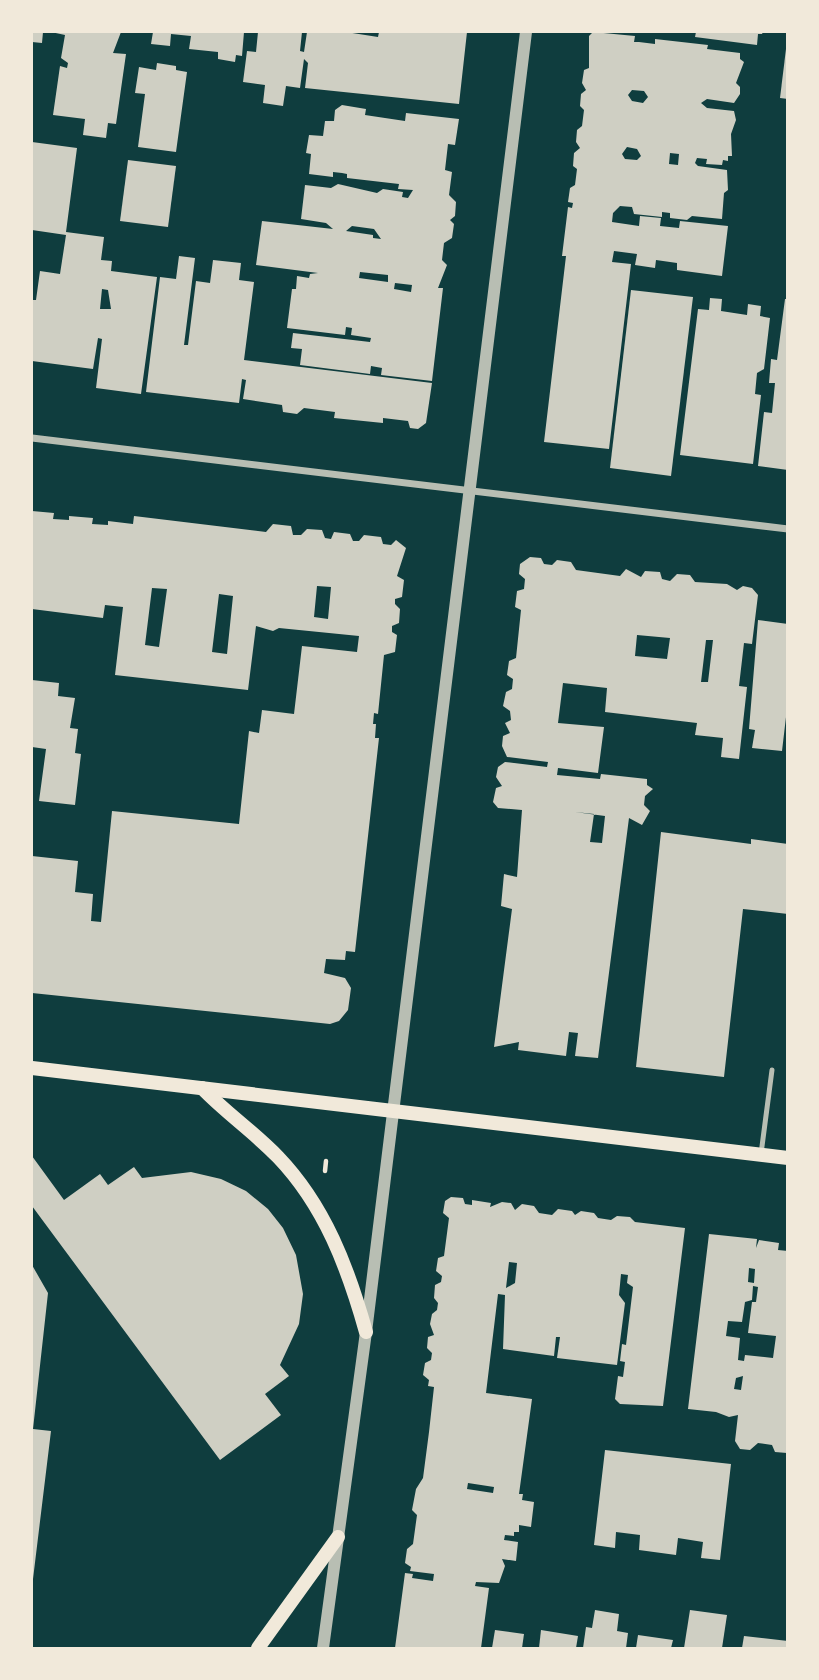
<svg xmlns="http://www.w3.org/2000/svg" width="819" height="1680" font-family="'Varela Round',sans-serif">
<rect width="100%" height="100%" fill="#0f3d3e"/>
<g fill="#cfcfc3" fill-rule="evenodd">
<path d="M32,32h11l-1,11 -10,-1z"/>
<path d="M51,32h70l-8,21 13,1 -10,70 -8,-1 -2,15 -23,-3 2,-16 -32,-4 7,-49 7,2 1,-5 -7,-5 4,-23z"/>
<path d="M153,32h91l-2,24 -6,-1 -1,7 -17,-3v-7l-29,-3 2,-13 -20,-2 -1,12 -19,-2z"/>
<path d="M258,32h44l-2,19 4,1 3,-20h39l32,5 1,-5h88l-8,72 -154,-16 3,-25 -4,-4 -4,29 -14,-2 -3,20 -20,-3 2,-18 -22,-3 4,-31 9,1z"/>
<path d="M593,32l42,4 -1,6h5l16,2v-5l53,6 -1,4 33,4v6l4,3 -8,21 4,4v7l-6,9 -27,-4 -6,4 6,5 27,3 2,9 -5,14 1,22h-4v5l-5,-1 -1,5 -16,-1 1,-5 -10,-1 -2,5 3,3 29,4 1,20 -4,3 -2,26 -30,-3 -5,4 -17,-2v-5l-8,-1v5l-28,-3 -2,-7 -12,-1 -7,7 -1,9 27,4 1,-10 21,2 -1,8 19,2 1,-7 48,5 -6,50 -45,-6v-7l-21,-3 -1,8 -20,-3 2,-11 -23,-3 -2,11 19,2 -22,185 -65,-7 22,-186h-4l6,-49 4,1 1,-5 -5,-1 2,-14 5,-3 2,-16 -4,-3 1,-13 6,-5 -4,-6 1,-12 5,-4 2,-16 -4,-4 1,-12 5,-4 -4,-7 2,-13 5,-2v-32zM632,90l12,1 4,6 -5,6 -11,-2 -4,-6zM627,147l10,2 4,7 -4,4 -12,-1 -3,-5zM670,153l9,1 -1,11 -9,-1z"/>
<path d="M696,32h67l-1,2h-4l-1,11 -62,-8z"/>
<path d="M786,49h2v50l-8,-1z"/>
<path d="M157,63l19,3v4l11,2 -11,80 -38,-5 7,-53 -10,-1 4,-26 17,3z"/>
<path d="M342,105l24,4 -1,6 40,6 1,-8 53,6 -4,26 -7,-1 -3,26 7,2 -3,23 7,7 -1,14 -5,4 4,4 -2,14 -8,5 -2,17 5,5 -9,23h5l-11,93 -51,-6 1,-7 -11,-2 -1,8 -70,-9 2,-16 -11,-1 2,-15 77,9 1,-4 -20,-3 1,-7 -6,-1 -1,8 -58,-7 5,-39h4l1,-13 12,2 1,-4 8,-1 -62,-8 6,-44 71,8 -7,-6 -25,-4 4,-34 26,3 7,-4 39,9 6,-4 20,3 -1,5 6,1 5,-8 -15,-1 1,-5 -52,-6v-4l-5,-1 -9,-1v5l-24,-3 2,-20 -5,-1 3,-18 14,1 2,-15h9l1,-11zM352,226l22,3 7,10 -8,-1v-3l-27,-4zM360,272l28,3v7l-29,-4zM395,283l17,2 -1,7 -17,-3z"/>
<path d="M32,142l45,6 -11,84 38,5 -3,23 11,1 -1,10 46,6 -16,117 -45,-6 6,-49 -4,-1 -5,31 -61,-8v-61h4l4,-29 20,3 6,-39 -34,-5zM102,289l6,1 3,19h-11z"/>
<path d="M128,160l48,6 -8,61 -48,-6z"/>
<path d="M179,256l16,2 -11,87h4l8,-64 14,2 3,-23 28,3 -2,17 15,2 -10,78 188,23 -6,40 -8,6 -8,-1 -2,-7 -25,-3v5l-49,-5 1,-6 -31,-4 -7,6 -14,-2 -1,-7 -39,-6 3,-19 -4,-1 -3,24 -93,-11 14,-115 16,2z"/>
<path d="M631,290l62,7 -22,179 -61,-8z"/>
<path d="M710,298l12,1 -1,12 26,4 1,-11 13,2 -1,10 10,2 -6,51 -7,4 -2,21 6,1 -8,69 -73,-9 18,-146 11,1z"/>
<path d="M785,299h3v171l-30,-4 6,-54 8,1 3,-30h-6l2,-24 6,1z"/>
<path d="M32,511l22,2 -1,6 16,1v-4l24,2 -1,6 16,1v-4l25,3 1,-8 132,16 7,-8 18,2 2,9h8l6,-6 15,1 3,8 6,1 3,-7 16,2 3,7h6l5,-6 17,2 2,7 8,1 5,-5 10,8 -9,28 7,4 -2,17 -7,2v5l5,5 -1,14 -7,3v6l5,3 -2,17 -11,3 -6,59 -4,-1 -1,11h3l-1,14h4l-24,214 -9,-1 -1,9 -19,-1 -2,14 21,5 6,10 -3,22 -9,11 -9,3 -298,-31v-137l46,5 -3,31 18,2 -2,27 10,1 11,-111 127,13 10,-93 10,2 3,-23 32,4 8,-68 55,6 2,-16 -80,-8 -6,3 -17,-5 -8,64 -133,-15 8,-68 -18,-2 -2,13 -71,-9zM317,586l14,1 -3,32 -14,-2zM152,588l15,1 -8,58 -14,-2zM219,594l14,2 -6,58 -15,-2z"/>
<path d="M530,557l11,1 3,6 8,1 5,-5 14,2 5,8 44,6 6,-7 15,8 4,-6 15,1 2,7 8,2 7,-7 13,1 5,7 32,2 10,6 6,-4 9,2 6,7 -6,49 -8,-1 -5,43 8,1 -8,72 -18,-2 2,-19 -28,-3 2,-12 -92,-11 2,-24 -44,-5 -5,40 46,4 -6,46 -40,-5 -1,7 43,4 1,-5 46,5v6l6,4 -8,7 -1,9 6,6 -8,14 -13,-7 -31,240 -23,-2 3,-23 -9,-1 -3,24 -48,-6 1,-8 -25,5 18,-138 -11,-3 3,-32 13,3 5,-67 -24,-2 -5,-6 3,-14 6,-2 -6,-9 2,-10 7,-5 42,5 1,-5 -41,-5 -5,-11 1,-10 7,-3 -5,-10 6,-3 -1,-9 -7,-5 3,-14 6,-3 1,-10 -6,-4 2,-14 7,-3 5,-48 -6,-3 2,-16 7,-2 1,-10 -6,-5 1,-10zM637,635l33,3 -3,21 -32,-3zM706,640h7l-5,42h-7zM575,812l30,4 -3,27 -12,-1 4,-28z"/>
<path d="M758,620l30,4v76l-6,51 -30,-3 3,-18 -6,-1z"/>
<path d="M32,680l27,3 -1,13 17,2 -5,30 8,1 -3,24 6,1 -6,51 -36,-4 7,-52 -14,-2z"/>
<path d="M661,832l90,12v-5l37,5v70l-45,-5 -19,168 -88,-10z"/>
<path d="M32,1156l32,44 36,-26 8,11 26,-18 8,11 49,-6 30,7 25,12 22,18 15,19 13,27 7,39 -4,30 -19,41 9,11 -24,18 16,21 -61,45 -188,-254z"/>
<path d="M451,1197l12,1 2,6 7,1v-5l19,3 -1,4 12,-5 9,1 4,7 7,-6 12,2 5,7 13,2 6,-6 14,2 3,4 6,-4 13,2 4,5 13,2 6,-4 13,1 5,5 50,6 -22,178 -43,-2 -5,-5 3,-23 5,1 2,-15 -5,-1 2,-17 4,1 7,-58 -6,-4 1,-8 -7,-1 -2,21 6,8 -8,62 -60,-7 3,-21h-4l-2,19 -51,-7 2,-54 -7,-1 -12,99 46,6 -13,95h4l-1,6 12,2 -3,25 -12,-2v7h-5v4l-9,-1 -1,5 14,2 -2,19 -14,-2 3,7 -6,17 -23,-1 -1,4 14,2 -8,60h-86l10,-75 8,1 -1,4 21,3 1,-7 -24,-3 1,-4 -6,-4 2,-14 6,-5 4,-29 -5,-5 4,-21 7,-11 6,-46 5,-45 -6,-1 1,-6 -6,-5 2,-12 6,-3 1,-7 -5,-5 1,-11 6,-2 -4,-11 2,-10 5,-4 1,-7 -4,-5 1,-13 6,-3 1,-6 -6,-5 2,-13 6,-2 5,-38 -6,-5 2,-12zM509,1262l8,1 -2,20 -9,5zM468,1483l26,4 -1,6 -26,-4z"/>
<path d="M709,1234l48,5 -1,9 3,-8 20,3 -1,7 10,1 -1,202 -12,-1 -3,-7 -14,-2 -8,7 -10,-1 -5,-8 3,-26 -9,2 -13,-5 -28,-3zM749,1268l6,1 -1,14 -6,-1zM753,1286l5,1 -2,15h-4l-4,31 28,3 -3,22 -28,-3 -1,6 -6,-1 2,-22 -14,-2 2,-15 14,1 3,-20 7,-2zM743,1376l-2,14 -7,-1 2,-11z"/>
<path d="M32,1265l16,28 -15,136 18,2 -18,148z"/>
<path d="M605,1450l126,14 -11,96 -19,-2 2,-16 -25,-4 -2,17 -37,-5 1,-15 -24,-3 -1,16 -21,-3z"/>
<path d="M595,1610l24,4 -2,17 11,2 -2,15h-43l3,-21 6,1z"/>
<path d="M690,1610l37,5 -5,33h-38z"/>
<path d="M495,1630l29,4 -2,14h-30z"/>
<path d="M541,1630l37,6 -2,12h-37z"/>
<path d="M638,1635l35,5 -2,8h-35z"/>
<path d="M744,1636l44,5v7h-46z"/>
</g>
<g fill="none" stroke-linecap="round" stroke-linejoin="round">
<path stroke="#f1e9da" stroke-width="4.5" d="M325,1171l1,-10"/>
<path stroke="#b8beb3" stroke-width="5" d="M761,1154l11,-84"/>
<path stroke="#b8beb3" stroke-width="7" d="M32,438l756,91"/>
<path stroke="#b8beb3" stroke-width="12" d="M323,1648l43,-316 160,-1300"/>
<g stroke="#f1e9da" stroke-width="14">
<path d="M32,1068l756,90"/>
<path d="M202,1088c24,25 52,44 76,69 47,49 70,111 88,175"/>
<path d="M258,1648l80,-111"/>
</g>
</g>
<rect width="819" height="1680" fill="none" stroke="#f1e9da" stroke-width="66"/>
</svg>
